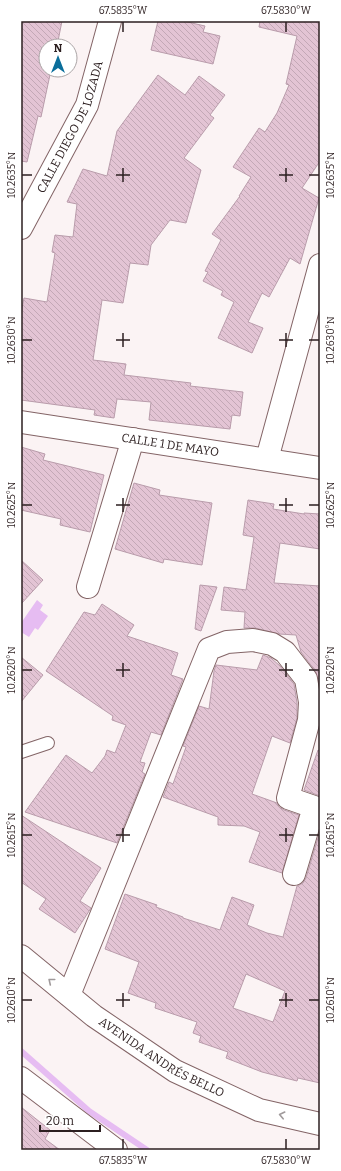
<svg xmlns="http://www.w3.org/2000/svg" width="341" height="1171" font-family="Bitter,serif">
<defs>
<pattern id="building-back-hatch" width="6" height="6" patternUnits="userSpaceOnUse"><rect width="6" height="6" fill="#e3c4d4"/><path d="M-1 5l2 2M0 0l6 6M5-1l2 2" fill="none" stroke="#c3a8b6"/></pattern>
</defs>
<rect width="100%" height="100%" fill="#fbf3f4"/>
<path fill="#e6bcf2" d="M37,600l6,5 -3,5 8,6 -10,14 -3,-2 -6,9 -8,-5v-9z"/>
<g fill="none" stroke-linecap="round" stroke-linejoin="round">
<path stroke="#e6bcf2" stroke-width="6" d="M21,1051l68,60 58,39"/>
</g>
<g fill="url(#building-back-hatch)" stroke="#b99cab" fill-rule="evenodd">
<path d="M21,21h41l-5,25h-11v24h5l-10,47 -3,-1 -11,46 -6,-1z"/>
<path d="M158,21h25l22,5 -2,6 17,4 -7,28 -62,-14z"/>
<path d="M260,21h60v140l-18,27 17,10 -19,66 -10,-6 -21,39 -7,-4 -14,29 15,6 -11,25 -34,-15 16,-36 -13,-7 2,-4 -20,-10 5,-9 -3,-1 16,-31 -9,-6 28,-38h-1l12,-19 -18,-10 26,-39 6,4 12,-19 12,-28 -3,-1 11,-48 -38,-9z"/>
<path d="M158,75l27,20 14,-19 26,19 -15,20 4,3 -30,40 17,12 -15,53 -16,-3 -19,25 -3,20 -18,-2 -7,40 -21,-3 -9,60 33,4 -2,11 67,8 -1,3 53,6 -3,24 -8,-1 -2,14 -81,-9 2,-18 -34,-3 -3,19 -20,-3 1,-5 -74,-10v-87l3,-15 23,4 8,-49 -3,-1 3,-17 18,2 4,-33 -10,-2 16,-33 24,7 10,-45z"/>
<path d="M21,447l24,7 -2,6 61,15 -14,57 -30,-7 1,-6 -40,-9z"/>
<path d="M134,483l26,7 -1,5 53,8 -10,62 -38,-6 -1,4 -48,-14z"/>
<path d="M248,500l26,4 -1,5 31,5v-1l16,1v35l-40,-6 -6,40 46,3v101l-4,-15 -15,-20 -5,-17 -17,-1 -24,-6h-11l1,-16 -24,-2 3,-23 22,3 8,-53 -11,-2z"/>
<path d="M21,560l22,20 -22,24z"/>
<path d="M200,585l17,2 -16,44 -6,-2z"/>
<path d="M102,604l32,21 -7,11 51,17 -7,22 12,4 -22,56 -10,-3 -11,30 5,1 -3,9 3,2 -28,69 -92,-31 41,-57 26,18 13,-17 2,-6 8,3 11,-28 -14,-5 1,-4 -67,-45 38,-59 11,3z"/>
<path d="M263,655l8,3 9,8 14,18 3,19v15l-7,25 -18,-7 -20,58 25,9 2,4 5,3 15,5 -17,58 -33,-11 11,-30 -16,-6 -26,-1v-8l-55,-20 6,-15 4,2 13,-37 -3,-1 16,-40 10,3 5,-38 2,-6 41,5z"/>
<path d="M21,657l22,18 -22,27z"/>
<path d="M318,750l2,1v45l-16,-6z"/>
<path d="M21,815l80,53 -21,33 11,7 -16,25 -36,-24 7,-10 -25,-17z"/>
<path d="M320,831v252l-22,-5 -1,3 -35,-9 -36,-14 2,-6 -29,-10 2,-6 -8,-3 4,-11 -42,-14 1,-5 -28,-10 11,-31 -34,-13 20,-55 32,11 -1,2 27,10v1l37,12 12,-33 22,8 -7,20 20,8 16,4 14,-51 6,-3 3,-5zM246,974l39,17 -12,31 -40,-14z"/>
<path d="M21,1107l29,23 -5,9 15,11h-39z"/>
</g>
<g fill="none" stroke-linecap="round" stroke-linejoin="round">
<g stroke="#836466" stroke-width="14">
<path id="lane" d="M21,752l27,-9"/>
</g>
<g stroke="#836466" stroke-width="24">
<g id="street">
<path id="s1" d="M21,228l66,-123 23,-84"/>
<path id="s2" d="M21,422l299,46"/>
<path d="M267,459l53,-194"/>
<path d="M88,587l45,-148"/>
<path id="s3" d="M21,956l73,60 81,55 84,39 61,14"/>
<path d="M69,995l140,-346 18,-7 26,-2 19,4 13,8 21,27 4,23 -1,18 -21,78 26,9 -20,67"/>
<path d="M21,1078l95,72"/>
</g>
</g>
<use href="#lane" stroke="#fff" stroke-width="12"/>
<use href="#street" stroke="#fff" stroke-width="22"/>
</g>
<defs><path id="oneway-chevron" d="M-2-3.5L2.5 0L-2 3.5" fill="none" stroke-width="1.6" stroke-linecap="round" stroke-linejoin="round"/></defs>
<g stroke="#a09a9b">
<use href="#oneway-chevron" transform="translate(51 981) rotate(-141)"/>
<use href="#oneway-chevron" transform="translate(282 1115) rotate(-167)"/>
</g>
<path fill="none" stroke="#2c1f20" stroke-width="1.5" d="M123,22v10M286,22v10M123,168v14M286,168v14M22,175h10M116,175h14M279,175h14M309,175h10M123,333v14M286,333v14M22,340h10M116,340h14M279,340h14M309,340h10M123,498v14M286,498v14M22,505h10M116,505h14M279,505h14M309,505h10M123,663v14M286,663v14M22,670h10M116,670h14M279,670h14M309,670h10M123,828v14M286,828v14M22,835h10M116,835h14M279,835h14M309,835h10M123,993v14M286,993v14M22,1000h10M116,1000h14M279,1000h14M309,1000h10M123,1139v10M286,1139v10"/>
<g text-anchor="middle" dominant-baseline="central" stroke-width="4" stroke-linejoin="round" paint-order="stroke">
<g font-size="12" fill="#2c1f20" stroke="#fff">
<text stroke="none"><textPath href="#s1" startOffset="113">CALLE DIEGO DE LOZADA</textPath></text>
<text stroke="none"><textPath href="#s2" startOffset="151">CALLE 1 DE MAYO</textPath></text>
<text stroke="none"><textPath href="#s3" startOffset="174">AVENIDA ANDRÉS BELLO</textPath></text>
</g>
</g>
<rect width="341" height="1171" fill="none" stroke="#ffffff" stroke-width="44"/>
<g transform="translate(58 58)"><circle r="19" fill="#ffffff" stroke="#aba5a6"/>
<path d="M0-3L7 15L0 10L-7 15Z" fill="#0a6e9b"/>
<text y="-6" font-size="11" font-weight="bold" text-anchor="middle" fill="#2c1f20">N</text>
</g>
<path d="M40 1125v6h60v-6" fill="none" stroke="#2c1f20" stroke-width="2"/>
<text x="46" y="1125" font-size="12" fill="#2c1f20" stroke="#ffffff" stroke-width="3" paint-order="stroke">20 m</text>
<rect x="22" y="22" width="297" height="1127" fill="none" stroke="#2c1f20" stroke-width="1.5"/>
<g font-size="10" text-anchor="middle" fill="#2c1f20">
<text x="123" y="14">67.5835°W</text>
<text x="286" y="14">67.5830°W</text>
<text transform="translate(11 175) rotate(-90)" y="4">10.2635°N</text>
<text transform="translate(330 175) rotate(-90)" y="4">10.2635°N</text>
<text transform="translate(11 340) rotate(-90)" y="4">10.2630°N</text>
<text transform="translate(330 340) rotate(-90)" y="4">10.2630°N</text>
<text transform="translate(11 505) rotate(-90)" y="4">10.2625°N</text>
<text transform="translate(330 505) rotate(-90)" y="4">10.2625°N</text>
<text transform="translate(11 670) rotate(-90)" y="4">10.2620°N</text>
<text transform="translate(330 670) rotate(-90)" y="4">10.2620°N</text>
<text transform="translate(11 835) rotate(-90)" y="4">10.2615°N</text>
<text transform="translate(330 835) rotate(-90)" y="4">10.2615°N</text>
<text transform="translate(11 1000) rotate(-90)" y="4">10.2610°N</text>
<text transform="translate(330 1000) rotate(-90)" y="4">10.2610°N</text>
<text x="123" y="1164">67.5835°W</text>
<text x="286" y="1164">67.5830°W</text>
</g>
</svg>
